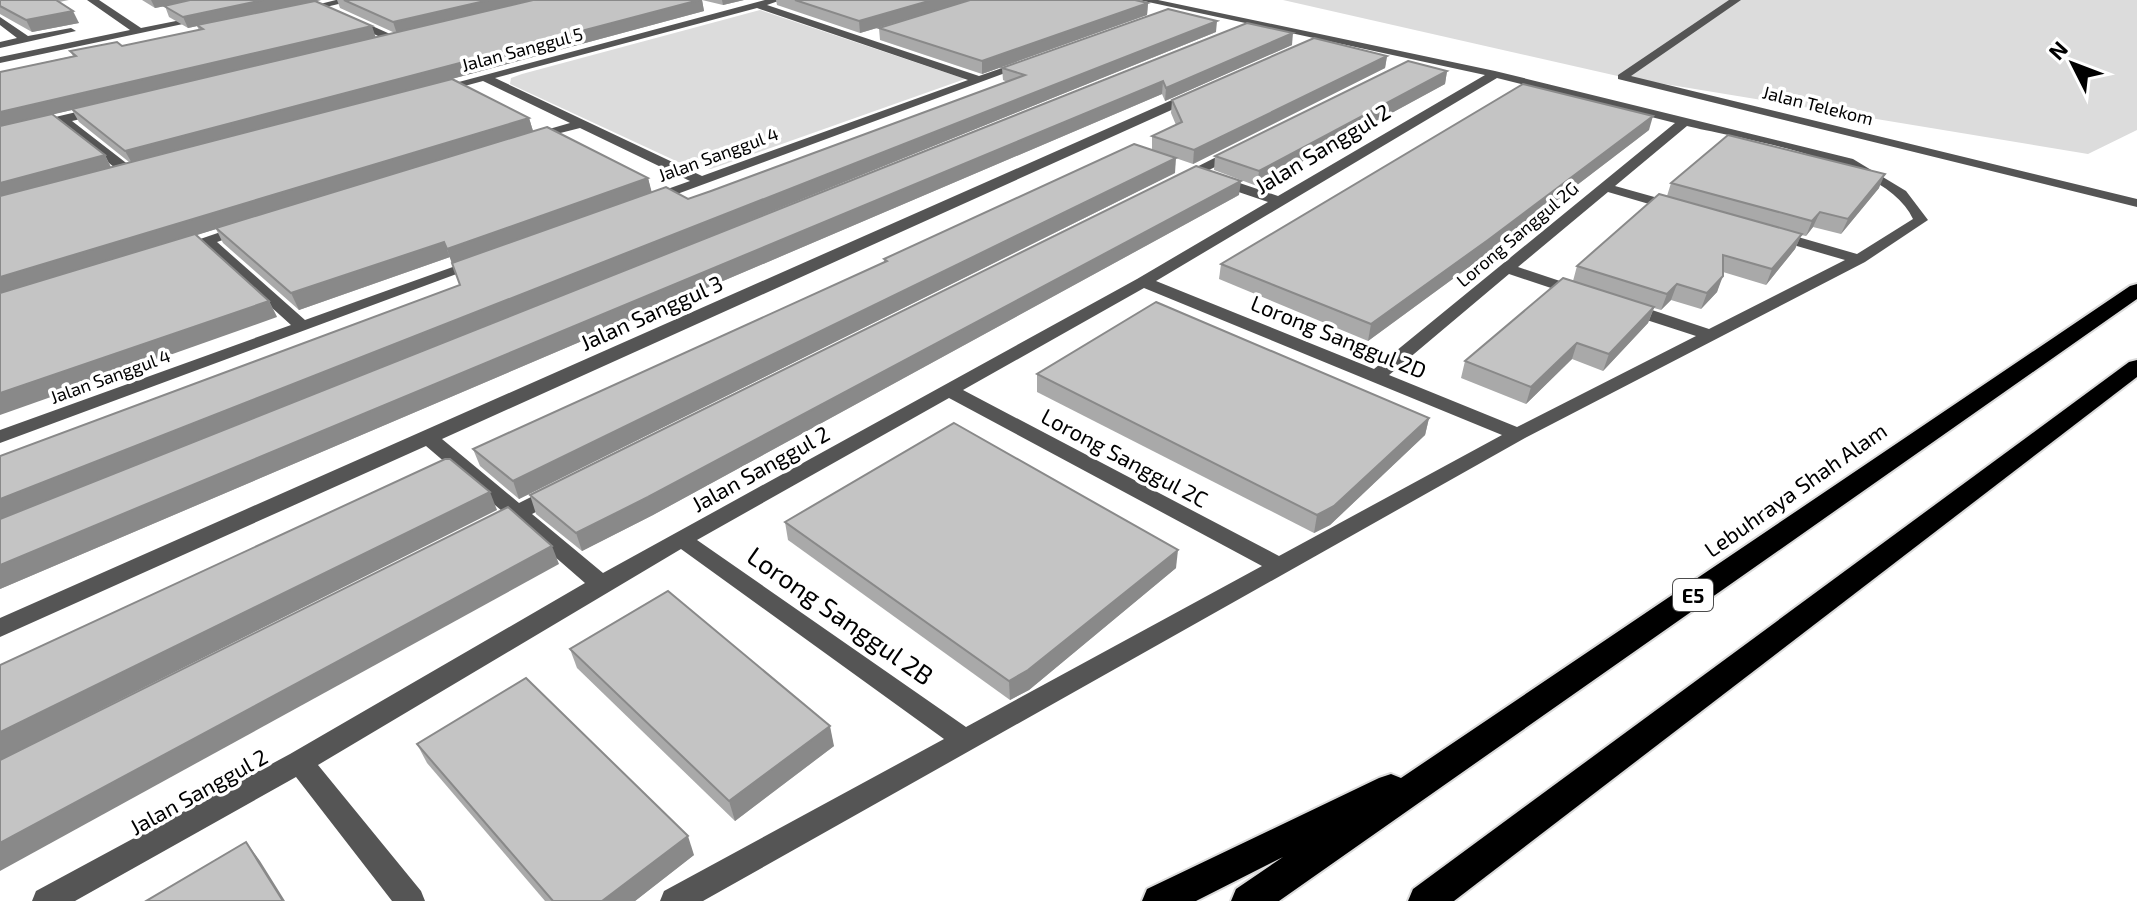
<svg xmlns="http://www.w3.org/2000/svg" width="2137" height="901" font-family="'Exo 2',sans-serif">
<rect width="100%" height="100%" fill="#fff"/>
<g fill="#dcdcdc">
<path d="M1283,0h854v130l-49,24 -466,-77z"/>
<path d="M760,10l205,69 -254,90 -22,-2 -179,-83 1,-6 11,-4z"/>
</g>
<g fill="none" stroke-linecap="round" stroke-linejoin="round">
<g stroke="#dbdbdb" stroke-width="4">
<g id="highway">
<path d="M2137,284v15l-858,602h-48l5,-12 47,-32 -87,44h-54l5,-12 232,-111 12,-4 10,4 729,-492z"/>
<path d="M2137,360v17l-683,524h-46l5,-12 716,-527z"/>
</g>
</g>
<g fill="#555" fill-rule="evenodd">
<path d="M87,0h12l42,28 65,-13 5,3 -211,45v-6l130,-27z"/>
<path d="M336,0h19l-54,13 -5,-3z"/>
<path d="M765,0h16l-14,5 212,71 43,-15 10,2 -382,141 -7,-4 2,-3 45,-16 -110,-53 -55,14v-6l45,-13 -87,-42 -48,13 -6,-4zM757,8l211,72 -266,96 -207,-98z"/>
<path d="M1139,0h19l337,71 358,88 53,32 22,29 -63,42 -340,176 -822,463h-43l4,-10 280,-152 -263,-190 -363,216 103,126 4,10h-33l-96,-124 -221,124h-43l4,-10 254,-137 295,-171 -70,-61 -23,10 -8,-2 -3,-5 3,-5 18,-9 -76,-65 -426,191v-19l1190,-526h8v6l-756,341 77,64 30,-15h14l3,5 -3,5 -31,16 71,59 534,-294 131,-77 -56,-19v-6h10l56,19 207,-121zM1497,78l178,45 -301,246 -218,-88zM1687,126c58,14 200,34 226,93l-56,35 -83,-24 -5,2v6l76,22 -136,69 -75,-25h-12l-2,4 2,4 74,24 -179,91 -128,-52 120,-101 63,21h12l2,-3 -2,-3 -66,-22 90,-75 65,19h10v-6l-68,-19zM1144,288l358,147 -223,121 -316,-166zM949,398l313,168 -296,161 -269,-187z"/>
<path d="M1729,0h12l-110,76 506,123v8l-519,-128v-4z"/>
<path d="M350,16l49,22 1,2 -9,2 -45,-21v-4z"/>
<path d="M0,17l28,19 43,-8 5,3 -76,17v-6l17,-4 -17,-13z"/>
<path d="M102,106l6,4 -2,3 -34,8 62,48v6h-10l-64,-51 -60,14v-8z"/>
<path d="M1238,146l7,4 -2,3 -60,30 -12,-3z"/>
<path d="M244,224l5,1v6l-32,11 88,78 170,-61h12l2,3 -489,181v-13l291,-105 -87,-79 -25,8 -8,-5z"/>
</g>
<use href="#highway" fill="#000" fill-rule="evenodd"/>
</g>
<g fill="#a9a9a9" fill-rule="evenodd">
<path d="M0,0h69l-10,2 20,21 -47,9 -32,-18z"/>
<path d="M142,0h179l-5,1 60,36 19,-4 -55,-25 -3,-8h407l-21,5 -21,-5 2,11 -271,73 96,34 4,13 115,47 3,14 37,7 319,-117 -4,-2 -1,-12 214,-36 -481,194 512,-203 45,22 -127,56 -3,-7 -1162,495v-133l460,-171 -10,-28 -151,53 -76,-67 -7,-14 -20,6 73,66 8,16 -277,-245 73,-16 -3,-5 52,-5 77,-16 -2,-4 -9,2 -19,-11 -4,-11 -10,2zM72,110l7,12 50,40 -18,5 -6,-12 -52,-41z"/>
<path d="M776,0h359l13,3 -1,12 -165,59 -102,-34 -1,-12 68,-21 -87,26 -83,-28z"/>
<path d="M1387,56l-2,12 -192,96 -41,-14v-14l24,-11 -5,-12 1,-13z"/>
<path d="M1447,71l-2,13 -188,102 -43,-16 1,-14z"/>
<path d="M1649,130l-165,126 -116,85 -149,-62 2,-15z"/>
<path d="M1175,173l-656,326 -39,-33 -7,-17 411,-187v-3z"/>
<path d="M1671,183l208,5 -38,46 -28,-7 -7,9 -5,-1 -6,14 -29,36 -43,-13 -6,20 -16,17 -30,-9 -10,10 -7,-2 -6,15 -45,48 -31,-12 -46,45 -65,-26 4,-17 108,-80 4,-15 90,-70z"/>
<path d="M1239,195l-586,320 -71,36 -46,-37 -6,-19z"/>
<path d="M1037,374l392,44 -4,17 -95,90 -16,8 -277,-141z"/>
<path d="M785,522l391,46 -147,122 -19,10 -222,-160z"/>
<path d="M570,649l264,97 -99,75 -158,-153z"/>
<path d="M417,744l277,111 -59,46h-90l-118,-138z"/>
</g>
<g fill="#898989">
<path d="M151,0h46l-42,8z"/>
<path d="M263,0h58l-133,28 -5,-11z"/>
<path d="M489,0h51l-143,34 -4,-12z"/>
<path d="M699,0h3l2,11 -571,154 -8,-14z"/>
<path d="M722,0h22l-21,5z"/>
<path d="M932,0h39l-111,33 -1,-12z"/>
<path d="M1148,3l-1,12 -165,59v-13z"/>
<path d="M73,11l6,12 -47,9 -6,-12z"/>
<path d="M1217,21l-1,11 -1216,491v-24z"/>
<path d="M372,26l4,12 -376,89v-15z"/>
<path d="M1293,33l-1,12 -127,56 1,-13z"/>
<path d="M1387,56l-2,12 -192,96 1,-14z"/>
<path d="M1447,71l-2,13 -188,102 2,-15z"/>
<path d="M1163,81l-1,13 -1162,495v-24z"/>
<path d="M1653,116l-4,14 -165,126 -116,85 3,-17z"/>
<path d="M529,118l4,13 -533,165v-19z"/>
<path d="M105,155l7,15 -112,30v-17z"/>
<path d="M1176,158l-1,15 -656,326 -6,-18z"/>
<path d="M1885,174l-6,14 -38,46 7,-15z"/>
<path d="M648,178l4,15 -200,71 -5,-15z"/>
<path d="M1241,181l-2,14 -586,320 -71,36 -6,-18z"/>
<path d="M1820,212l-7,15 -7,9 6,-15z"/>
<path d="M1802,234l-7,15 -29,36 6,-16z"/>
<path d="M444,242l6,15 -151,53 -8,-17z"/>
<path d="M1723,276l-6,16 -16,17 6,-16z"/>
<path d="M1677,284l-6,16 -10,10 6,-16z"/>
<path d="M269,301l8,16 -277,98v-22z"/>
<path d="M1654,307l-6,16 -45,48 6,-17z"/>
<path d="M1577,343l-5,16 -46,45 5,-17z"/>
<path d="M1429,418l-4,17 -95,90 -16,8 3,-18z"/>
<path d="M490,492l7,18 -497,250v-28z"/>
<path d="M552,546l7,18 -559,307v-28z"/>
<path d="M1178,550l-2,18 -147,122 -19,10 -1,-19z"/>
<path d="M830,726l4,20 -99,75 -6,-20z"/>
<path d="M688,836l6,19 -59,46h-33z"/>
<path d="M246,842l14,19 25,40h-2z"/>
</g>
<g fill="#c4c4c4" stroke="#898989" stroke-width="2">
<path d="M0,0h56l17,11 -47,9 -26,-14z"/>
<path d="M190,0h73l-80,17 -19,-11z"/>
<path d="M344,0h145l-96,22z"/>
<path d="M533,0h166l-574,151 -53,-42z"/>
<path d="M795,0h137l-73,21z"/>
<path d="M970,0h165l13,3 -166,58 -103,-33z"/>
<path d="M315,1l57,25 -372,86v-40l76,-16 -6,-5 47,-9 5,4 81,-17 -6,-4z"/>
<path d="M1168,9l49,12 -1217,478v-43l460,-171 -8,-22 214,-76 22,12 23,-8 314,-116 -23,-7z"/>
<path d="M1247,23l46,10 -127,55 -3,-7 -1163,484v-46z"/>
<path d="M1314,38l73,18 -193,94 -42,-14 30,-14 -10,-22z"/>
<path d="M1408,61l39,10 -188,100 -44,-15z"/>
<path d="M452,79l77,39 -529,159v-81z"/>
<path d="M1523,84l130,32 -165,124 -117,84 -150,-60z"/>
<path d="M52,114l53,41 -105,28v-57z"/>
<path d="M547,127l101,51 -201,71 -3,-7 -153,51 -75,-65z"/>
<path d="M1728,135l157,39 -37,45 -28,-7 -8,9 -141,-38z"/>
<path d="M1134,144l42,14 -663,323 -40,-32 414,-188 -3,-2z"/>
<path d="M1196,166l45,15 -593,316 -72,36 -46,-38z"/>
<path d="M1659,194l143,40 -30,35 -49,-14v21l-16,17 -30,-9 -10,10 -90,-28z"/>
<path d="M195,234l74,67 -269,92v-100z"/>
<path d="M1563,278l91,29 -45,47 -32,-11 -46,44 -66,-26z"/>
<path d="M1156,302l273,116 -95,88 -17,9 -280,-141z"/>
<path d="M954,423l224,127 -150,120 -19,11 -224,-159z"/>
<path d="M445,459h5l40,33 -490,240v-67z"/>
<path d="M508,507l44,39 -552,297v-83z"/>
<path d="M668,591l162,135 -101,75 -159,-152z"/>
<path d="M526,678l162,158 -86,65h-49l-136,-157z"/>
<path d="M246,842l37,59h-137z"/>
</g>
<g text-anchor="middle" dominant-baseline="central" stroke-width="7" stroke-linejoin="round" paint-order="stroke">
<g font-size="18" fill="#000" stroke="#fff">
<text transform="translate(522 49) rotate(-15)">Jalan Sanggul 5</text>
<text transform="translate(1818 105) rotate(14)">Jalan Telekom</text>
<text transform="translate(718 154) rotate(-20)">Jalan Sanggul 4</text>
<text transform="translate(1517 234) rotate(-40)">Lorong Sanggul 2G</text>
<text transform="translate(110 376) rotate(-20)">Jalan Sanggul 4</text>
</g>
<rect fill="#fff" stroke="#4c4c4c" stroke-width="2" x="1673" y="579" width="40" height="32" rx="6"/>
<g font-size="20" font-weight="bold" fill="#000">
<text x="1693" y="595">E5</text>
</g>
<g font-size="22" fill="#000" stroke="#fff">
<text transform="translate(1322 148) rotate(-31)">Jalan Sanggul 2</text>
<text transform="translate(651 312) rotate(-24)">Jalan Sanggul 3</text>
<text transform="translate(1339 336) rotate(22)">Lorong Sanggul 2D</text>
<text transform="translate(1125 457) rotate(28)">Lorong Sanggul 2C</text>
<text transform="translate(760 468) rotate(-29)">Jalan Sanggul 2</text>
<text transform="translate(1795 489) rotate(-35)">Lebuhraya Shah Alam</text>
<text transform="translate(198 791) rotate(-29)">Jalan Sanggul 2</text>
</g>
<g font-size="26" fill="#000" stroke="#fff">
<text transform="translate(841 615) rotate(35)">Lorong Sanggul 2B</text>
</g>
</g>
<g transform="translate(2073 64) rotate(312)" stroke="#ffffff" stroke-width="6" paint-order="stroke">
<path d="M0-6L14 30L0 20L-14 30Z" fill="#000000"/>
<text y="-12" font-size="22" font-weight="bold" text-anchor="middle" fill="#000000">N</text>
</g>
</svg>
